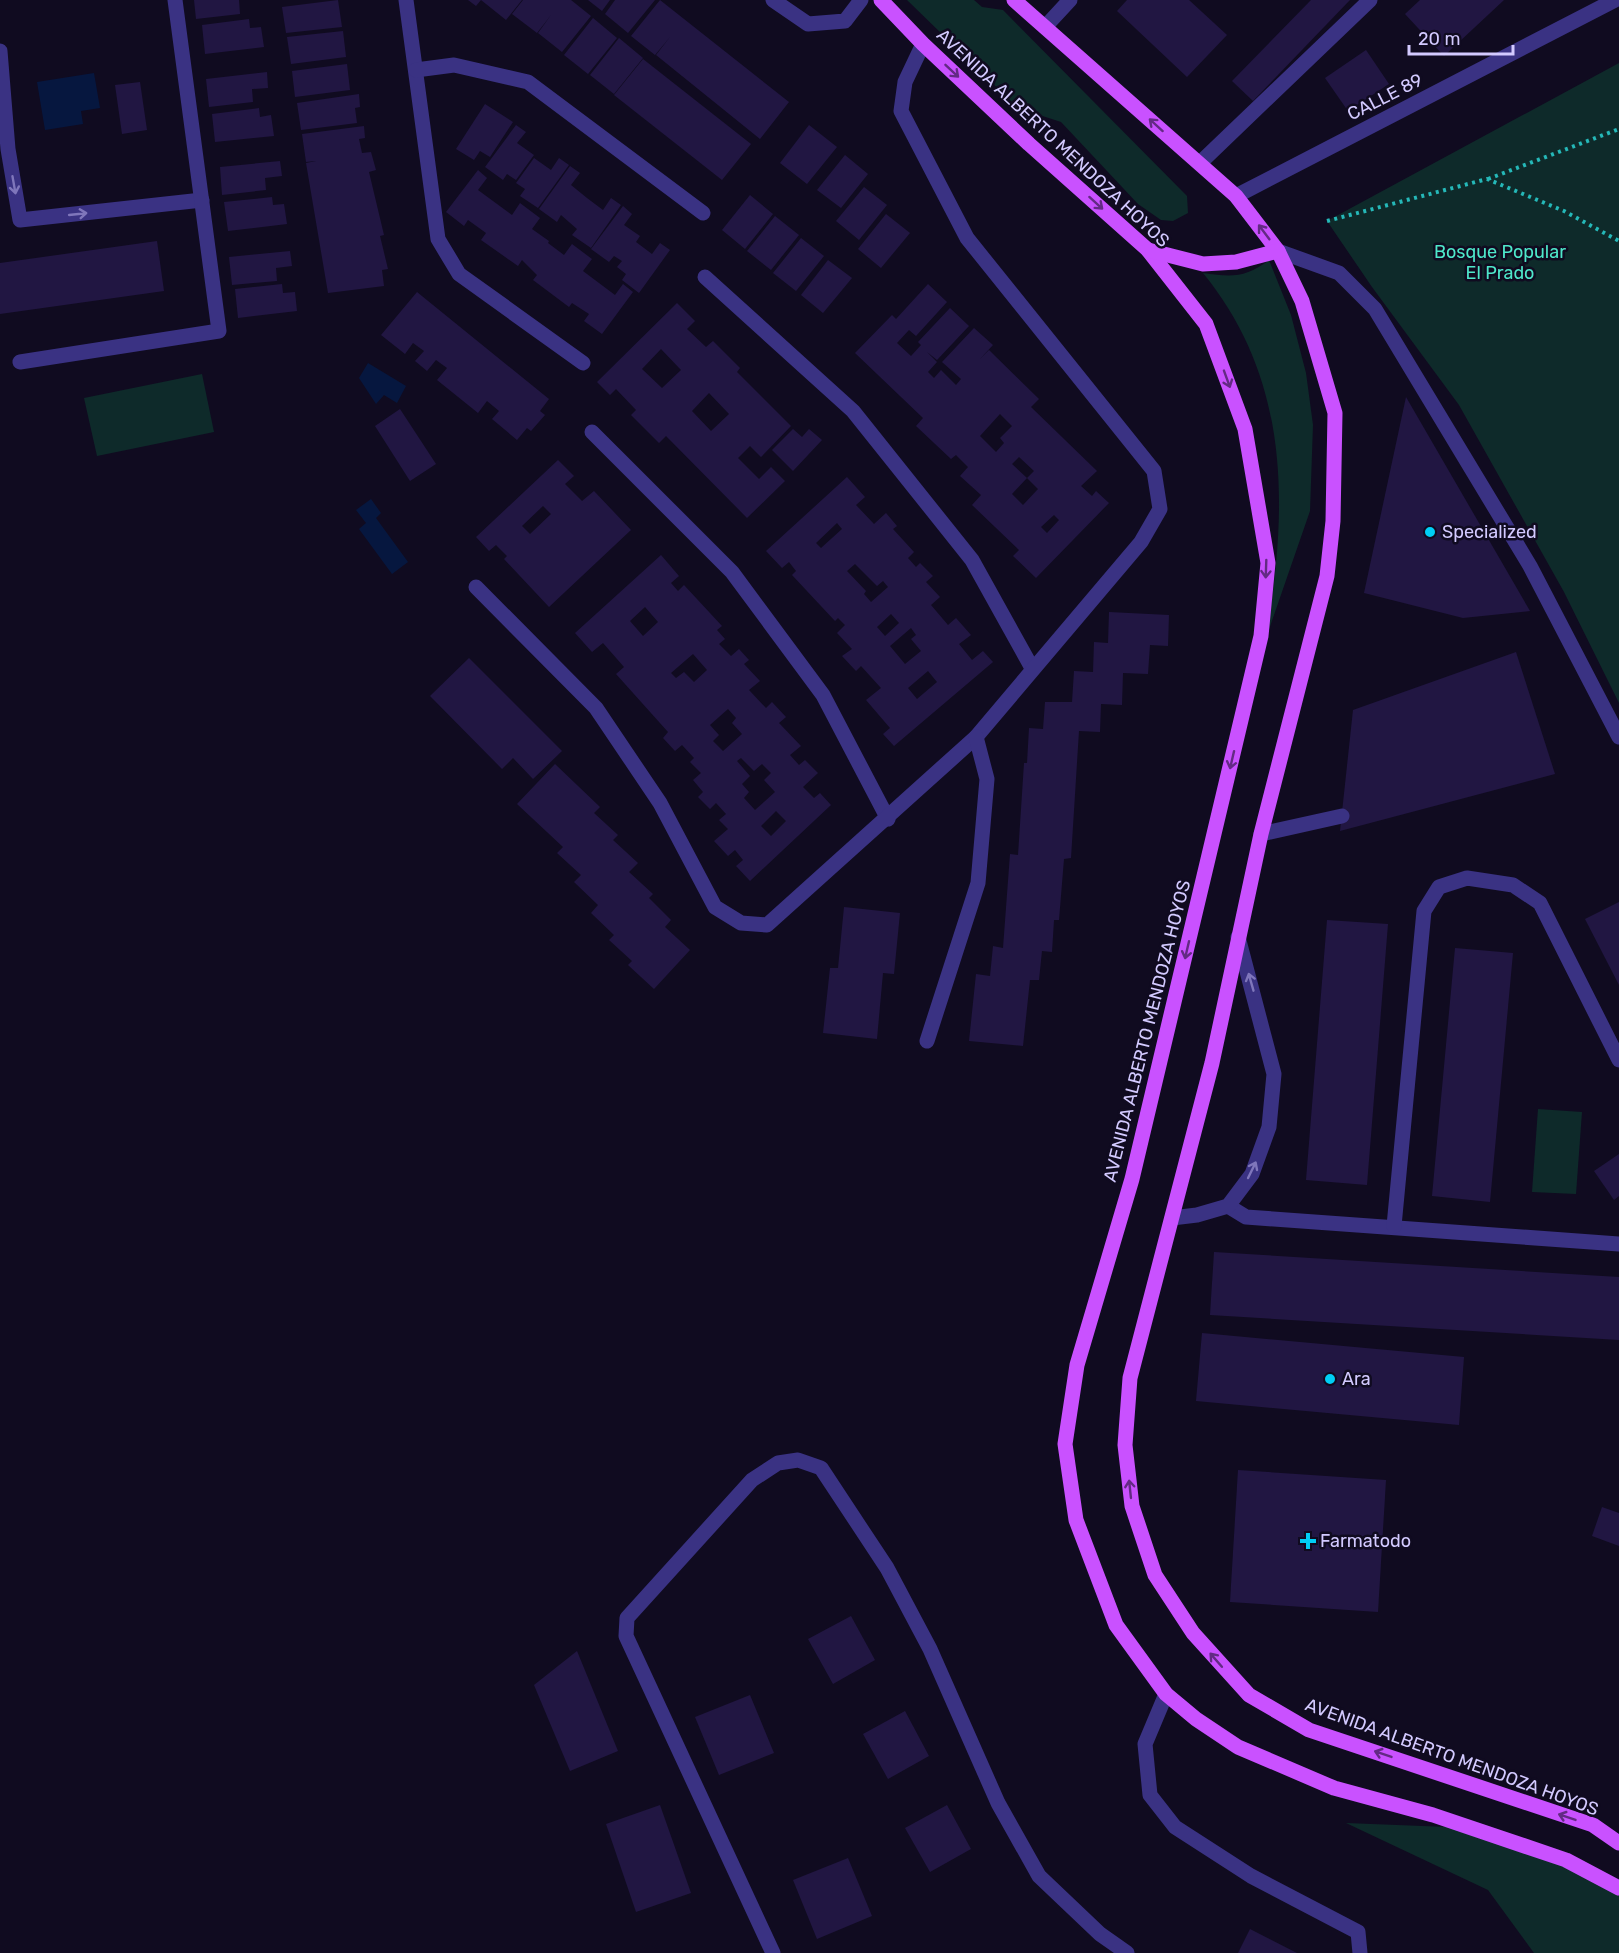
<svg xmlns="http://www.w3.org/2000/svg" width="1619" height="1953" font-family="Rubik,sans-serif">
<rect width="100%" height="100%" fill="#100b20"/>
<g fill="#0e2a2a">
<path d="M907,0h67l8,7 21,3 184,186 1,17 -15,8 -12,-1 -23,-16 -77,-82 -43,-14z"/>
<path d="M1619,63v640l-55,-111 -105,-187 -87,-118 -45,-66z"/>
<path d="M1269,260l22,55 15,58 7,52 -3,86 -44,127c22,-131 25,-257 -63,-365 28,4 43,5 66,-13z"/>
<path d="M202,374l12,58 -117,24 -13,-58z"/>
<path d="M1538,1109l44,3 -6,82 -44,-2z"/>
<path d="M1346,1823l127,5 146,60v65h-85l-46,-63z"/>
</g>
<g fill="#06173f">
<path d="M94,73l6,35 -19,3 2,13 -38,6 -8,-48z"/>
<path d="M368,363l38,23 -9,17 -13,-8 -8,9 -17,-26z"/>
<path d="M371,499l10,14 -5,5 32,44 -16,12 -33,-45 7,-6 -10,-13z"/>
</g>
<g fill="#211642" fill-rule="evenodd">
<path d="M194,0h45l1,14 -44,5z"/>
<path d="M338,0l4,27 -56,6 -4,-26z"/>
<path d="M468,0h54l-16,20 -25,-20 -5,6z"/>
<path d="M523,0h48l20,16 -29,36 -24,-19 13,-18 -14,18 -25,-19z"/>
<path d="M588,0h22l-8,11z"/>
<path d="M615,0h40l-27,33 -23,-19z"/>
<path d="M660,0l129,102 -29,37 -104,-84 14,-18 -15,18 -24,-19z"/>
<path d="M1127,0h62l38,35 -40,42 -70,-66z"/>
<path d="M1311,0h39l-97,101 -21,-20z"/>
<path d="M1420,0h84l-60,56 -39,-42z"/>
<path d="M593,18l24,20 -29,36 -24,-19z"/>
<path d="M249,19l1,9 11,-1 3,20 -59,7 -3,-29z"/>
<path d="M343,31l3,26 -55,7 -4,-27z"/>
<path d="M619,38l24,20 -29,36 -24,-19z"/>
<path d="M1366,50l23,34 -41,27 -23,-33z"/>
<path d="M643,59l108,85 -29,36 -108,-85z"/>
<path d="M347,64l3,26 -55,7 -3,-26z"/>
<path d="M267,72l1,16 -16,1 1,13 -44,5 -3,-28z"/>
<path d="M140,82l7,48 -25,4 -7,-49z"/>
<path d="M359,94l1,13 -5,1 2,15 -56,7 -4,-27z"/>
<path d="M485,104l28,18 -23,35 -10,-6 -6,9 -18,-11z"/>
<path d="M259,108l1,9 11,-2 3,21 -59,6 -3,-28z"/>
<path d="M516,125l10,7 -9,11 17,12 -18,25 -9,-6 -4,6 -18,-13z"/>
<path d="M809,125l28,22 -30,37 -27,-21z"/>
<path d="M364,126l1,12 -6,1 3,14 9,-1 5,18 -7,2 15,63 -4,1 8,33 -6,1 2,16 -56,7 -22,-130 10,-2 -10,1 -4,-28z"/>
<path d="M845,155l23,19 -27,34 -24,-18z"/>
<path d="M534,158l17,12 8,-12 10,7 -31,43 -18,-12 5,-7 -9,-6z"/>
<path d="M280,161l2,15 -17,2 1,12 -44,5 -2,-28z"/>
<path d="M570,166l10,7 -9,12 16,13 16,12 8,-12 10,7 -30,43 -19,-13 5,-6 -16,-14 -4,7 -18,-13z"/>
<path d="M478,170l9,8 -9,12 34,25 8,-12 20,15 -8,11 17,12 -1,2 16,12 8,-11 20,15 -9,12 32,24 8,-11 10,8 -31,42 -18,-13 5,-7 -17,-11 -3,4 -36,-27 4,-5 -15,-15 -4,6 -37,-26 5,-7 -18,-13 -4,6 -18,-14z"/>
<path d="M864,187l23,18 -28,35 -23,-19z"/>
<path d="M750,195l23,19 -28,35 -23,-19z"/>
<path d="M272,197l1,8 11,-1 3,20 -59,7 -4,-29z"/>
<path d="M623,206l9,8 -8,11 16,11 -4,6 16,12 8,-11 10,7 -31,43 -17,-13 4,-6 -9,-7 5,-6 -8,-5 -5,6 -18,-13z"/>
<path d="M886,214l24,19 -29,35 -23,-19z"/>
<path d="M775,216l24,19 -28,35 -24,-19z"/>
<path d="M801,238l23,18 -28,35 -23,-18z"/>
<path d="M157,241l7,50 -164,23v-51z"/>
<path d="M290,251l2,15 -16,2 1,13 -45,4 -3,-28z"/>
<path d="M828,260l24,18 -29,35 -22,-18z"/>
<path d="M282,284l1,9 12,-1 2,19 -59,7 -3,-29z"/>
<path d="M928,284l19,18 -31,34 -7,-6 -12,13 14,13 10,-11 -3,-3 32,-34 19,18 -32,34 -10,-8 10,10 -9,10 6,6 7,-8 15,15 5,-6 -19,-17 32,-34 19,17 -13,14 9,-9 50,49 -8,8 66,64 -16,15 11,10 4,-5 13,12 -73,75 -23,-22 6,-6 -47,-45 9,-10 -21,-19 8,-9 -12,-12 -5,4 -35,-33 7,-8 -68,-65 37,-38 4,4zM1000,414l12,12 -12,12 4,5 -8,9 -16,-16zM1019,457l15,14 -7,7 -15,-14zM1027,478l11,11 -15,16 -11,-11zM1054,515l5,5 -12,13 -6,-6z"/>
<path d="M417,292l132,107 -9,12 5,4 -14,16 -4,-3 -10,12 -25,-21 7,-8 -12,-10 -9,12 -41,-33 10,-12 -11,-8 -9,11 -12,-10 9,-10 -11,-8 -8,11 -24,-19z"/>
<path d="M677,303l18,18 -8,8 19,18 7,-6 27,27 -3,4 54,54 -30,31 -11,-11 -12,12 21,21 12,-12 14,14 -38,37 -81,-82 -7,7 -28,-28 5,-5 -20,-21 -6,6 -13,-13zM661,349l20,21 -19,18 -20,-19zM709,393l20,21 -18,17 -19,-20z"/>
<path d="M1406,397l124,214 -67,7 -99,-25z"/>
<path d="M400,409l36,55 -26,17 -35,-55z"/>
<path d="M793,429l9,8 7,-8 13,11 -29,31 -21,-21z"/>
<path d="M558,460l16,16 -9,8 17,17 12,-10 37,39 -82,77 -45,-48 3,-3 -11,-11 -7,6 -13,-14zM543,506l8,8 -21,20 -8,-8z"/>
<path d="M847,477l18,20 -9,8 18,19 12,-11 11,13 -4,3 21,23 -6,6 8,9 4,-4 13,13 -7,6 14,15 -9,8 17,20 8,-7 15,17 -12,9 13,16 11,-9 10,11 -99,84 -11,-12 7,-6 -24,-28 15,-12 -20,-22 -5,5 -14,-15 10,-7 -15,-16 8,-8 -7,-7 -3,3 -43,-46 4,-4 -7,-9 -7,6 -16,-17zM837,523l5,6 -21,19 -5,-5zM855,564l22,22 6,-5 5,6 -17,15 -7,-8 2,-3 -19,-20zM891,614l8,9 -14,13 -8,-9zM911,628l5,7 -5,4 10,12 -16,13 -15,-18zM928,671l9,11 -20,17 -9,-11z"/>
<path d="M661,555l18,21 -8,7 7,8 6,-6 38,41 -5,4 8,9 -6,5 12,12 8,-7 10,11 -5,4 16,17 -11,9 17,18 6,-6 14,15 -7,6 22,23 -11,9 9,10 6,-5 13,13 -15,14 11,11 6,-5 11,12 -81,76 -14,-15 7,-6 -8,-10 -7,6 -14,-15 14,-12 -9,-9 7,-6 -10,-11 -6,6 -12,-12 5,-5 -10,-12 8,-7 -11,-11 4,-4 -12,-13 -7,6 -12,-13 5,-6 -52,-58 8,-7 -21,-24 -11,9 -17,-19zM645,607l13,15 -15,14 -13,-15zM693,654l14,16 -13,12 -10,-10 -8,6 -5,-5zM728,709l8,9 -4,5 10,11 -19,17 -10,-10 6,-6 -9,-10zM741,758l13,13 8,-7 9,9 -7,7 11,12 -20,18 -11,-12 5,-6 -7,-8 8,-8 -13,-15zM776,811l10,10 -15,15 -10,-10z"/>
<path d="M1109,612l60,3 -1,31 -18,-1 -2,29 -25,-1 -1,32 -21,-1 -1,28 -21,-1 -8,127 -7,1 -5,61h-5l-2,32 -10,-1 -3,29h-9l-7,66 -54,-5 7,-67 14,2 3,-30 10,2 7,-94 8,1 6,-92h3l2,-35 14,1 2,-27h27l2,-31 19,1 1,-30 14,1z"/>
<path d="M1516,652l39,122 -215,57 13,-121z"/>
<path d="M469,658l93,93 -29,28 -20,-21 -11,11 -72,-73z"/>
<path d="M555,764l45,43 -6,6 24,22 -5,5 25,23 -9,9 24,22 -4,4 22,22 -6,7 25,23 -36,39 -26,-24 4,-4 -23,-21 5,-5 -23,-22 7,-8 -24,-23 7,-7 -24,-22 6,-6 -46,-43z"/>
<path d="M1619,902v83l-34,-66z"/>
<path d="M844,907l56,6 -6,61 -11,-1 -6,66 -54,-6 7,-65h8z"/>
<path d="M1327,920l61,4 -21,261 -61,-5z"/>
<path d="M1455,948l58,5 -23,249 -58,-6z"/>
<path d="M1619,1154v42l-5,4 -20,-29z"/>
<path d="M1214,1252l405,25v63l-409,-25z"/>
<path d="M1202,1333l262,24 -5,68 -263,-24z"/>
<path d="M1238,1470l148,10 -8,132 -148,-10z"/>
<path d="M1602,1507l17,6v33l-27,-10z"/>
<path d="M851,1616l24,44 -42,24 -25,-45z"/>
<path d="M577,1651l41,100 -48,20 -36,-86z"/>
<path d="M750,1695l24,58 -55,22 -24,-58z"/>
<path d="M905,1711l24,45 -41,23 -25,-45z"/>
<path d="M660,1805l31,88 -55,19 -30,-88z"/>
<path d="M947,1805l24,44 -41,23 -25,-44z"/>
<path d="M848,1858l24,58 -55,23 -24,-59z"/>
<path d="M1250,1929l47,24h-59z"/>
</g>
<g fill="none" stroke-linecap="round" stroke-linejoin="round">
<g stroke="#25b8b8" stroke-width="4" stroke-dasharray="3 4.5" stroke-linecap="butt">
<path d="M1488,179l131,-50"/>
<path d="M1327,221l160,-42 77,32 55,30"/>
</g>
<g stroke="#3a3283" stroke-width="15">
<path d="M406,0l32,239 21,35 124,89"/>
<path d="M773,0l35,24 37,-3 16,-21"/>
<path d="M1045,27l25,-27"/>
<path d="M0,51l8,98 12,71 182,-20"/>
<path d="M416,70l38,-5 74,17 175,131"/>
<path d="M1200,163l170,-163"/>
<path d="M1236,196l379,-196"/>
<path d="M1278,251l61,22 36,36 155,257 89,171"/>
<path d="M705,277l148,134 119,149 60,108"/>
<path d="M20,362l199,-31 -44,-331"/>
<path d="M592,432l140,140 91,123 65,124"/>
<path d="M476,587l120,121 64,95 55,104 26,16 26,2 209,-188 165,-195 19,-33 -6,-38 -187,-233 -66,-127 4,-29 18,-38"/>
<path d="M1261,834l81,-18"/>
<path d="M927,1041l51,-158 9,-104 -11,-42"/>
<path d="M1228,1206l18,11 373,27"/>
<path d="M1172,1218l25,-3 31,-9 24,-32 17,-47 5,-53 -36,-137"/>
<path d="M1394,1226l30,-315 15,-24 28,-9 46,7 27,18 79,157"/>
<path d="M1166,1694l-21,50 5,51 25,32 76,49 107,56 2,21"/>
<path d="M773,1953l-147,-317 1,-18 125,-138 26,-17 20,-3 23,8 66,100 43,81 68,154 41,73 61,58 27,19"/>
</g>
<g stroke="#c951ff" stroke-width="15">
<path d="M881,0l42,44 106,100 119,106 58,74 39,105 23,134 -7,73 -129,543 -55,186 -12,79 11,76 40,105 50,69 30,25 42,28 96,41 99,27 133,45 53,28"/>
<path d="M1014,0l222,196 42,55 24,50 33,112 -2,108 -6,55 -66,258 -49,229 -82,315 -5,67 7,61 23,69 38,58 56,62 60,35 284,95 26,18"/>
<path d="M1148,250l55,14 33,-2 42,-11"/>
</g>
</g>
<defs><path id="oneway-shaft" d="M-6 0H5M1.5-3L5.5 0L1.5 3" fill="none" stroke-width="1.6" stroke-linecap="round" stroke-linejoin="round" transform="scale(1.5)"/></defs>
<g stroke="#632a84">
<use href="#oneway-shaft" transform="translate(952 71) rotate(43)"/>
<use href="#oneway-shaft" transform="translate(1156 125) rotate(-138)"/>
<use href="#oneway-shaft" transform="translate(1096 203) rotate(42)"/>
<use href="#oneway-shaft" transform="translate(1264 232) rotate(-127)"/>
<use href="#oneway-shaft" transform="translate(1227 379) rotate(70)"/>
<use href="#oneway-shaft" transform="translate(1266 569) rotate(92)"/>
<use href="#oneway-shaft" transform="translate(1232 760) rotate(103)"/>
<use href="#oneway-shaft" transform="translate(1187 950) rotate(103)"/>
<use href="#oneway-shaft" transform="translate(1130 1489) rotate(-96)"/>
<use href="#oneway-shaft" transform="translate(1216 1660) rotate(-131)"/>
<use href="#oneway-shaft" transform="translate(1383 1754) rotate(-161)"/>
<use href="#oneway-shaft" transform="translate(1567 1817) rotate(-161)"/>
</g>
<g stroke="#7f76bb">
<use href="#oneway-shaft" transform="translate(14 185) rotate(80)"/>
<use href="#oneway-shaft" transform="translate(78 214) rotate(-6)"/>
<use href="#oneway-shaft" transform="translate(1251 982) rotate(-106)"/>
<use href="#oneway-shaft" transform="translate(1252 1170) rotate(-64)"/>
</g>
<g fill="#00cef5" stroke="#100b20" stroke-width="2">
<circle cx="1430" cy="532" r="6"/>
<circle cx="1330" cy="1379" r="6"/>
<path d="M1305 1532h6v6h6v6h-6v6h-6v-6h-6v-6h6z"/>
</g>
<g text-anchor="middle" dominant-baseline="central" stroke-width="5" stroke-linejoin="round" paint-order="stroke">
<g font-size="18" fill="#d3caff" stroke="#100b20">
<text transform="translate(1385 97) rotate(-27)">CALLE 89</text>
<text transform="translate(1053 138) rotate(43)">AVENIDA ALBERTO MENDOZA HOYOS</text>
<text transform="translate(1147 1031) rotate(-76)">AVENIDA ALBERTO MENDOZA HOYOS</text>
<text transform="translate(1452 1757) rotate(20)">AVENIDA ALBERTO MENDOZA HOYOS</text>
</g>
<g font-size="18" fill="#4ee7ca" stroke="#100b20">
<text x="1500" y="252">Bosque Popular<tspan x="1500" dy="21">El Prado</tspan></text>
</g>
<g font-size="18" fill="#d3caff" stroke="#100b20" text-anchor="start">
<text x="1442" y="532">Specialized</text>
<text x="1342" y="1379">Ara</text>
<text x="1320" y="1541">Farmatodo</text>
</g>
</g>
<path d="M1409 45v9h104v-9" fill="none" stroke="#d3caff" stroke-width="3"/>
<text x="1418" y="45" font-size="18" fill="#d3caff" stroke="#100b20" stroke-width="4.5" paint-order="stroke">20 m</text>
</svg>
